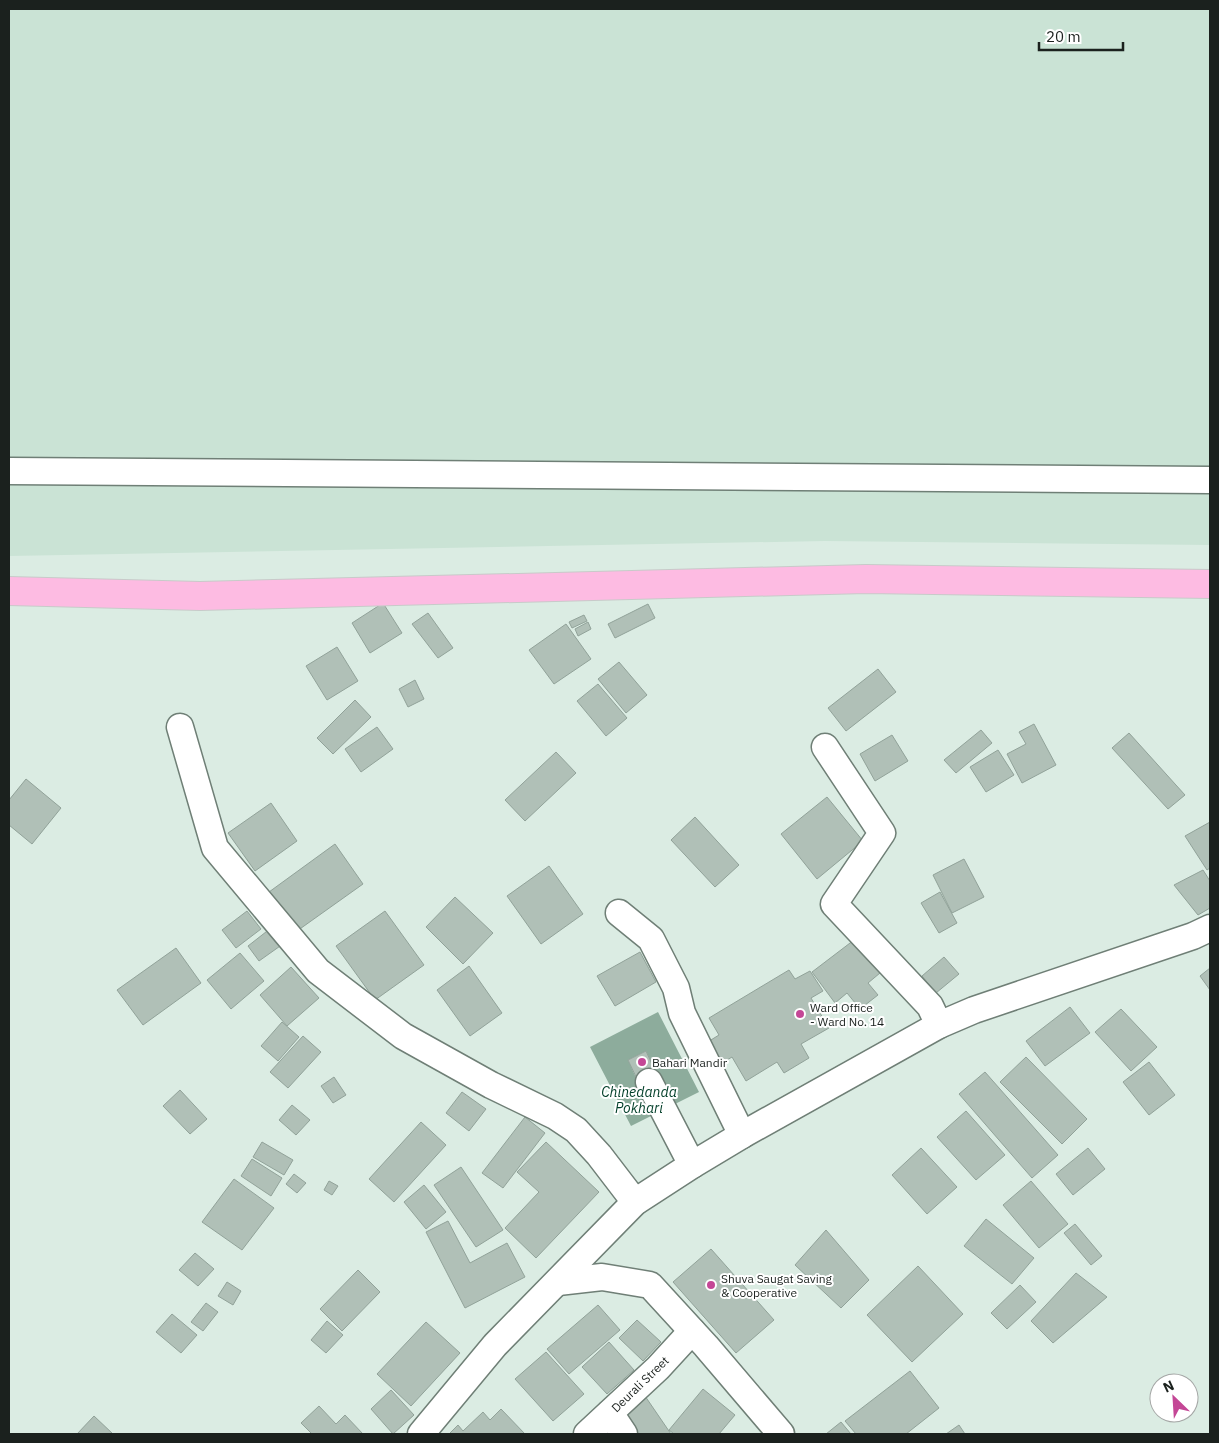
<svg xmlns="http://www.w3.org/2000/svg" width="1219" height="1443" font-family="'IBM Plex Sans',sans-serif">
<rect width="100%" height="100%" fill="#dbece3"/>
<path fill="#cae3d5" d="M9,9h1201v536l-385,-4 -816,15z"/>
<path fill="#8dac9c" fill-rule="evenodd" d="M658,1012l41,80 -68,34 -41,-79zM646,1051l10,21 -19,8 -9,-20z"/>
<g fill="#b0c0b7" stroke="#91a299">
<path d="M383,603l19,30 -32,20 -18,-30z"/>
<path d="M648,604l7,14 -40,20 -7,-14z"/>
<path d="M428,613l25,35 -15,10 -26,-34z"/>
<path d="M584,615l3,6 -15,7 -3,-6z"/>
<path d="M588,622l3,7 -13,7 -3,-7z"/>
<path d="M566,624l25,35 -37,25 -25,-34z"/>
<path d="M337,647l21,34 -31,19 -21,-34z"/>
<path d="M619,662l28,33 -21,18 -28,-34z"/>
<path d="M878,669l18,23 -50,39 -18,-23z"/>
<path d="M415,680l9,19 -16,8 -9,-18z"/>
<path d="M598,684l29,34 -21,18 -29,-35z"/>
<path d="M355,700l16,17 -38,37 -16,-16z"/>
<path d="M1034,724l22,41 -34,18 -15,-29 19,-10 -7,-12z"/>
<path d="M377,727l16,22 -32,23 -16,-23z"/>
<path d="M981,730l11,13 -36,30 -12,-13z"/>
<path d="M1129,733l56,62 -17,14 -56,-61z"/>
<path d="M892,735l16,26 -33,20 -15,-27z"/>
<path d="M998,750l16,25 -28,17 -16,-25z"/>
<path d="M556,752l20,21 -51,48 -20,-21z"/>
<path d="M26,779l35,29 -29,36 -23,-19v-25z"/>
<path d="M827,797l36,44 -46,38 -36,-45z"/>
<path d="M271,803l26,38 -42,30 -27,-38z"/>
<path d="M695,817l44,48 -24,22 -44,-47z"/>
<path d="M1210,822v46l-3,2 -22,-34z"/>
<path d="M335,844l28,40 -66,47 -28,-39z"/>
<path d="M964,859l20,38 -32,16 -19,-38z"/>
<path d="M549,866l34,48 -42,30 -34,-48z"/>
<path d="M1203,870l7,11v27l-12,7 -24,-30z"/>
<path d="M940,892l17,31 -18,10 -18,-30z"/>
<path d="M455,897l38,36 -30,31 -37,-37z"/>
<path d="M247,911l14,18 -25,19 -14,-18z"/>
<path d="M385,911l39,54 -49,35 -39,-54z"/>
<path d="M271,928l12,16 -24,17 -11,-15z"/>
<path d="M854,940l26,33 -12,10 10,12 -18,14 -13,-16 -12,10 -23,-31z"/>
<path d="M176,948l25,35 -58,42 -26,-35z"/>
<path d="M640,952l16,30 -41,24 -18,-30z"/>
<path d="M240,953l24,28 -33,28 -24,-29z"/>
<path d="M944,957l15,17 -23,19 -14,-17z"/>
<path d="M469,966l33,47 -32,23 -33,-46z"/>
<path d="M291,967l28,31 -32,28 -27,-31z"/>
<path d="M1210,968v22l-10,-14z"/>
<path d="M789,970l6,9 15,-8 13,20 -12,7 18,30 -28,16 8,14 -25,15 -7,-11 -31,19 -14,-24 -13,8 -13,-22 13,-8 -10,-17z"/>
<path d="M1070,1007l20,26 -45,33 -19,-25z"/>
<path d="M1121,1009l36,38 -26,24 -36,-39z"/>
<path d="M282,1022l17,15 -21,24 -17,-15z"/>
<path d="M303,1036l18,16 -33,36 -18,-16z"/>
<path d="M646,1051l10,22 -18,8 -10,-21z"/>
<path d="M1026,1057l61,62 -25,25 -62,-62z"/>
<path d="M1149,1062l26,33 -26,20 -26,-33z"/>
<path d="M985,1072l73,83 -26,23 -73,-84z"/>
<path d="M334,1077l12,18 -13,8 -12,-17z"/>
<path d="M180,1090l27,29 -17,15 -27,-28z"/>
<path d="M462,1092l24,17 -17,22 -23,-18z"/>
<path d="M292,1105l18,15 -14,15 -17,-15z"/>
<path d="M966,1111l39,44 -29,25 -39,-43z"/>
<path d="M525,1117l20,16 -42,55 -21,-15z"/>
<path d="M421,1122l25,23 -52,57 -25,-23z"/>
<path d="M262,1142l31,18 -9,15 -31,-18z"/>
<path d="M546,1142l53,50 -63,66 -31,-30 34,-36 -22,-20z"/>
<path d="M921,1148l36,39 -30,27 -35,-39z"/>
<path d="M1088,1148l17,21 -32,26 -17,-21z"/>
<path d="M252,1159l30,19 -11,18 -30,-20z"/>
<path d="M461,1167l42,63 -27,17 -42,-62z"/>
<path d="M294,1174l12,9 -9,10 -11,-9z"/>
<path d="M234,1179l40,29 -32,42 -40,-28z"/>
<path d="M329,1181l9,5 -6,9 -8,-5z"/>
<path d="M1031,1181l37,43 -29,24 -36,-43z"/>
<path d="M424,1185l22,27 -20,17 -22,-27z"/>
<path d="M986,1219l48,39 -22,26 -48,-38z"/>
<path d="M448,1221l22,42 37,-20 18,34 -60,31 -39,-76z"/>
<path d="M1075,1224l27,32 -11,9 -27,-32z"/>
<path d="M826,1230l43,50 -28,28 -46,-43z"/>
<path d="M711,1249l63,71 -38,33 -63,-71z"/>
<path d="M195,1253l19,16 -16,17 -19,-16z"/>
<path d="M918,1266l45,48 -51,48 -45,-47z"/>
<path d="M358,1270l22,22 -38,39 -22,-22z"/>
<path d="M1076,1273l31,24 -54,46 -22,-22z"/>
<path d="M227,1282l14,9 -8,14 -15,-9z"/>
<path d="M1020,1285l16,17 -29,27 -16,-16z"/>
<path d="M206,1303l12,9 -15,19 -12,-9z"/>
<path d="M598,1305l22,25 -51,44 -22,-25z"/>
<path d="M172,1314l25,21 -16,18 -25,-21z"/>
<path d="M637,1320l24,22 -18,19 -24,-23z"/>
<path d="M327,1321l16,14 -17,18 -15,-13z"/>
<path d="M426,1322l34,31 -49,53 -34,-32z"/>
<path d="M609,1342l25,28 -27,24 -25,-27z"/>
<path d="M546,1352l38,42 -31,27 -38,-42z"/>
<path d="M910,1371l29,37 -33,26h-50l-11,-13z"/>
<path d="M703,1389l32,26 -16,19h-45l-5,-4z"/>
<path d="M391,1390l23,25 -21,19 -22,-25z"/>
<path d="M645,1396l26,38h-34l-11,-17z"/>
<path d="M319,1406l17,18 9,-9 18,19h-51l-11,-11z"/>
<path d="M501,1409l24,25h-76l9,-9 5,6 20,-19 7,8z"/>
<path d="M94,1416l19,18h-36z"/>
<path d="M841,1422l10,12h-25z"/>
<path d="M959,1425l6,9h-19z"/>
</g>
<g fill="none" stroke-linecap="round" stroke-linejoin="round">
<g stroke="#6f7f76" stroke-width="29">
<g id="minor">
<path d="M9,471l1201,9"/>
<path d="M180,727l35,121 103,123 85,65 88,49 64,31 21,14 23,25 36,47"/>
<path d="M825,747l57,86 -48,71 96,102 9,19"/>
<path d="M619,913l32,26 25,49 6,25 60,122"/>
<path d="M649,1082l43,83"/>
<path d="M558,1282l44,-5 48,8 56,61 75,88"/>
<path d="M610,1413l14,21"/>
<path d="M421,1434l74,-89 140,-143 57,-37 50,-30 197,-110 35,-15 219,-74 17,-8"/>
<path d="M587,1434l71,-66 34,-37"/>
</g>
</g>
<g stroke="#c8cac9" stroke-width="30">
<path id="major" d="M9,591l191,5 666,-17 344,5"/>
</g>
<use href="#minor" stroke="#fff" stroke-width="26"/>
<use href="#major" stroke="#fdbbe2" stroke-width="28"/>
</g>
<g fill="#c44796" stroke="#fff" stroke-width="2">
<circle cx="800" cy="1014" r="5"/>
<circle cx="642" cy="1062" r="5"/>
<circle cx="711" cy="1285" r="5"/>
</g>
<g text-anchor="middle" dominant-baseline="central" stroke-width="4" stroke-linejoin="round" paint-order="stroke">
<g font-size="12" fill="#1b211e" stroke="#fff" text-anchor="start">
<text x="810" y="1007">Ward Office<tspan x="810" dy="14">- Ward No. 14</tspan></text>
<text x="652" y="1062">Bahari Mandir</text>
<text x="721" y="1278">Shuva Saugat Saving<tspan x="721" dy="14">&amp; Cooperative</tspan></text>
</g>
<g font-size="12" fill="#1b211e" stroke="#fff">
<text transform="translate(640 1384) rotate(-44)">Deurali Street</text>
</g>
<g font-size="14" font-style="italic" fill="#003e28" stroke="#fff">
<text x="639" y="1092">Chinedanda<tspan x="639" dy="16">Pokhari</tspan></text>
</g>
</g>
<rect width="1219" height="1443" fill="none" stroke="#1b211e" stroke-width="20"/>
<g transform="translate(1174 1398) rotate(335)"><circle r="24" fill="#ffffff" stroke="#a4a6a5"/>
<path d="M0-4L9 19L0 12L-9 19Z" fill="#c44796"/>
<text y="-8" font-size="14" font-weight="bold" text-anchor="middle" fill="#1b211e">N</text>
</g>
<path d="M1039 42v8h84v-8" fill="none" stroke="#1b211e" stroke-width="2.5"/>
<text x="1046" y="42" font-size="15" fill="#1b211e" stroke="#ffffff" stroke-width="4" paint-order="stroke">20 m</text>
</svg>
